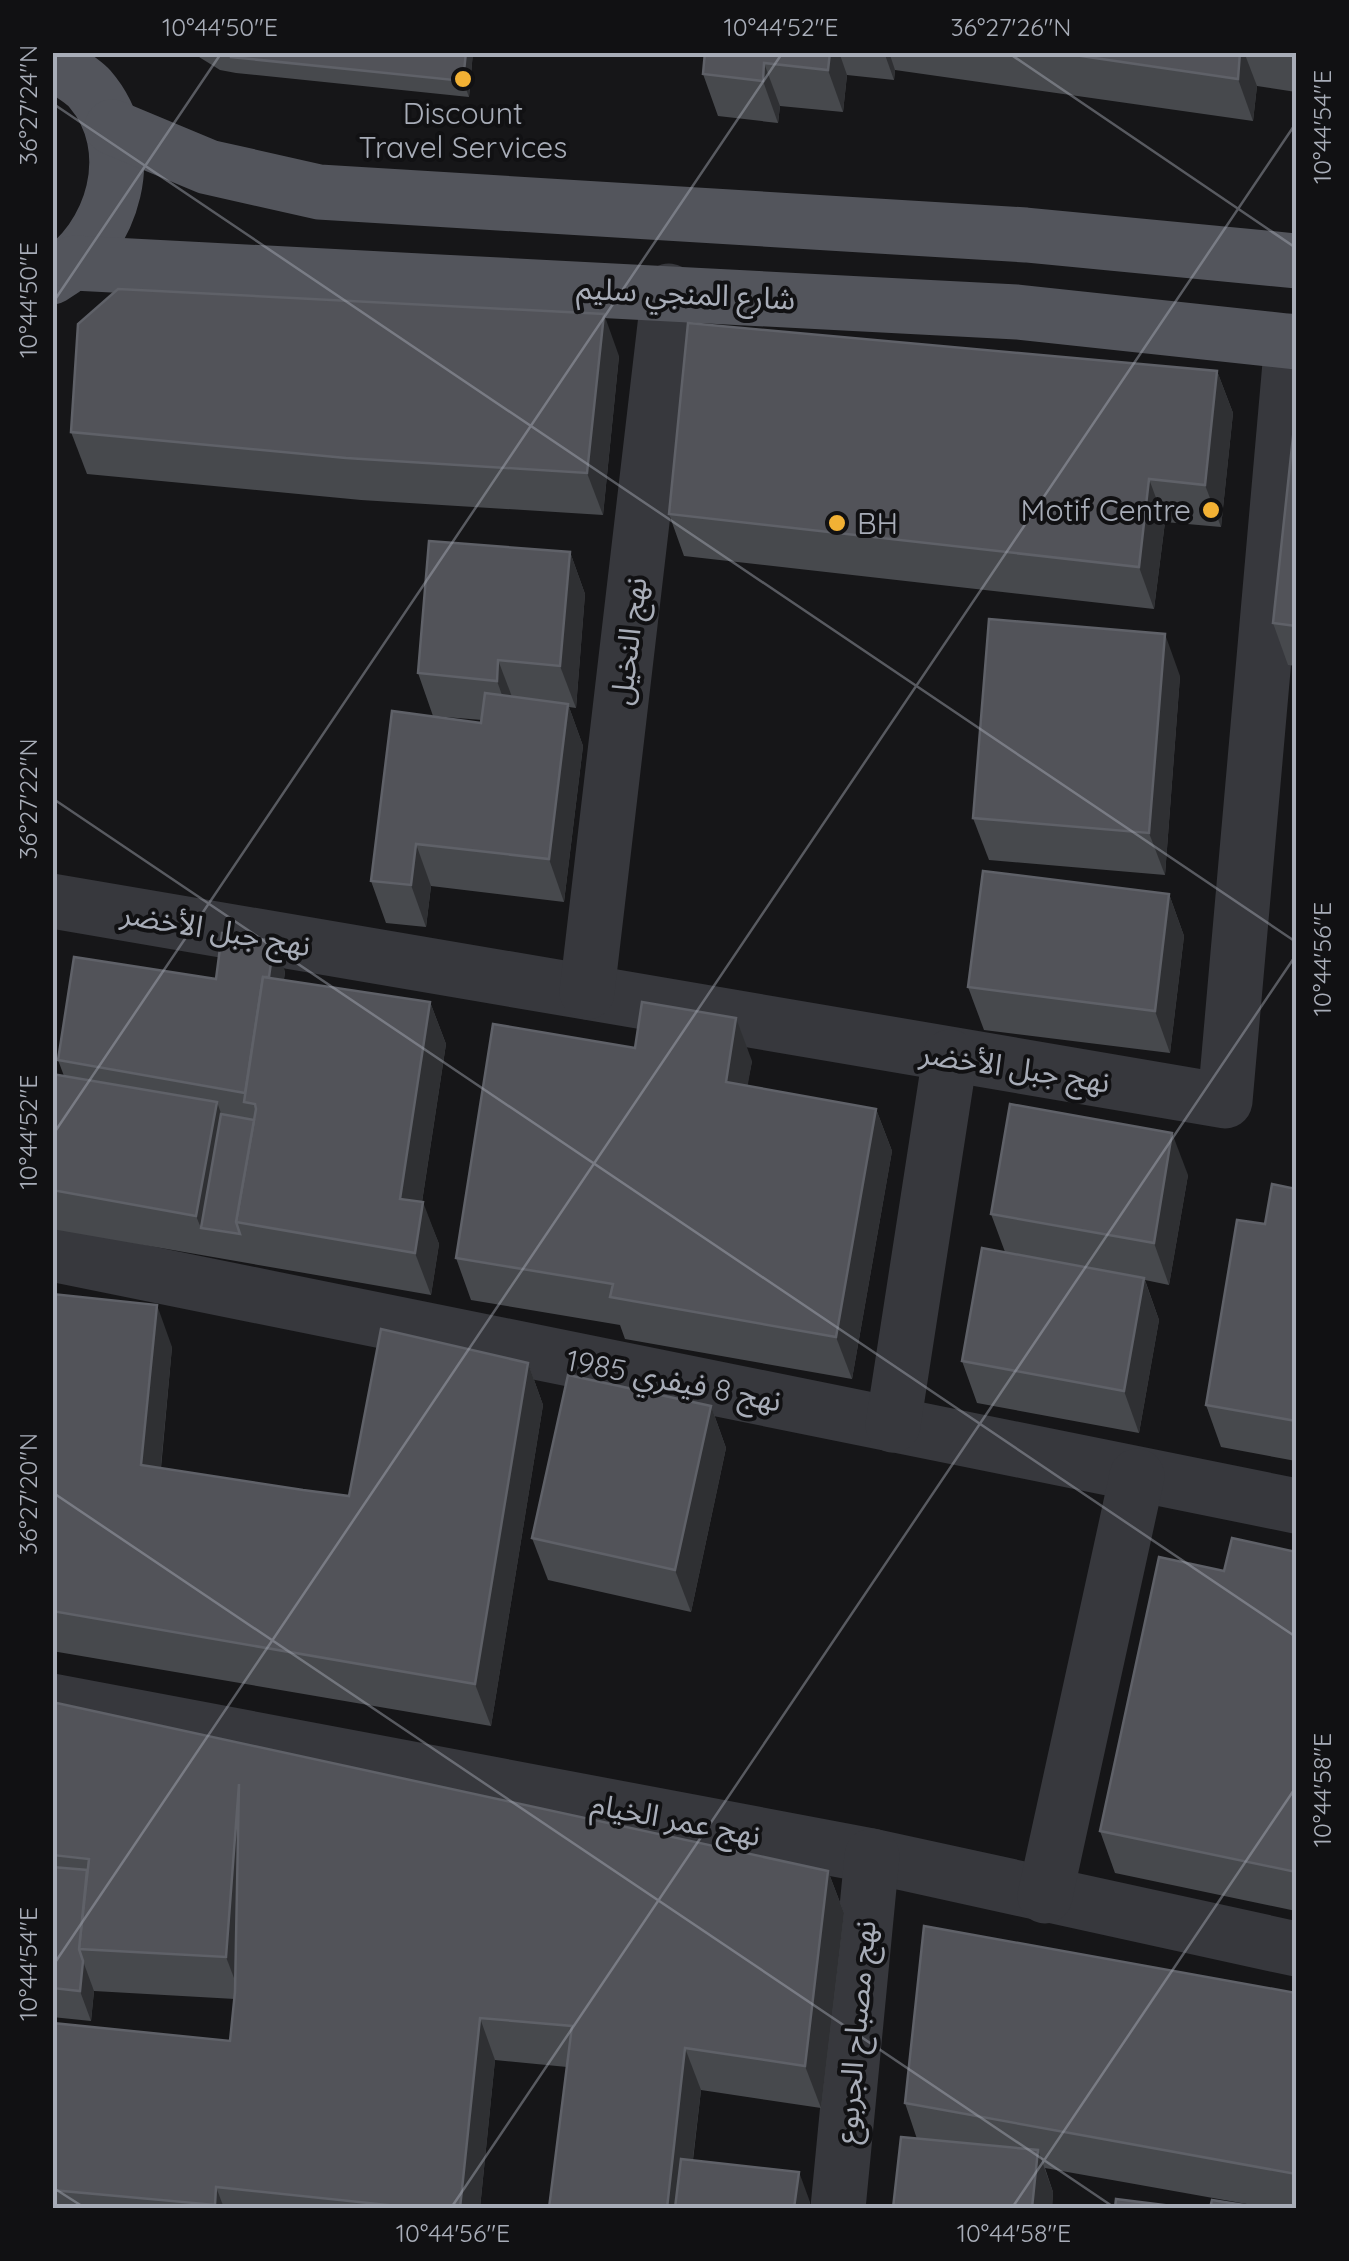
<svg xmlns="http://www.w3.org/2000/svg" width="1349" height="2261" font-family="Quicksand,'Noto Sans Arabic',sans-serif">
<rect width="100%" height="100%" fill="#161618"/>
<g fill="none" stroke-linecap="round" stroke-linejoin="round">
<g stroke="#37383d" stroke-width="55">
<path d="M52,901l1173,200 67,-760"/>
<path d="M587,992l82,-701"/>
<path d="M52,1254l1244,252"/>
<path d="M893,1425l57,-368"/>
<path d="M52,1701l820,155 424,93"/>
<path d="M1045,1896l92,-420"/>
<path d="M838,2208l34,-352"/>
</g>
<g stroke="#53555c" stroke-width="55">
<path d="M52,62c12,8 29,17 38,27 51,59 24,151 -38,188"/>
<path d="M112,127l96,40 111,25 707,43 270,26"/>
<path d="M74,263l943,49 279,30"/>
</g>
</g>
<g fill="#47494d">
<path d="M191,52h282l-4,45 -233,-24 -16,-3z"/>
<path d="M705,52h591v40l-39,-6 -4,35 -358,-51 -1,10 -47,-5 -4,37 -63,-6 -2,17 -60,-7 -15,-42z"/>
<path d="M619,356l-16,159 -242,-15 -274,-26 -16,-42z"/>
<path d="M1217,371l16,42 -12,114 -56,-5 -11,87 -470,-53 -15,-42z"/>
<path d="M1296,409v257l-8,-1 -15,-42z"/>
<path d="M570,552l15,42 -9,114 -7,-1 14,39 -19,156 -133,-16 -5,41 -40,-4 -15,-42 110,-158 1,-3 -49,-4 -15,-43z"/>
<path d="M1180,676l-15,199 -176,-15 -16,-42z"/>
<path d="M1169,894l15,42 -14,117 -186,-23 -16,-43z"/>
<path d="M285,971l-1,9 146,22 16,42 -24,158 17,42 -8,51 -379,-66v-155l12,2 -6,-16 158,-81z"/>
<path d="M635,1048l117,13 -5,25 129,23 16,42 -40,228 -227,-40 -5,-14 -149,-25 -15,-42z"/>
<path d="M1188,1175l-19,110 -24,-5 14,40 -20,113 -162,-30 -15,-42 43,-109 -14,-38z"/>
<path d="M1296,1189v272l-75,-14 -15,-42 59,-181z"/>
<path d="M52,1294l120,53 -11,121 142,22 46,6 179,-133 15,42 -52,321 -439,-75z"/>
<path d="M711,1406l15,42 -35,164 -143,-32 -16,-42z"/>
<path d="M1296,1552v359l-181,-38 -15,-42 124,-260z"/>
<path d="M52,1702l776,169 16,42 -23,195 -120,-18 -8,70 117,42 -1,6h-260l18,-141 -72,-7 -15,148h-428v-185l178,18 5,-42 -141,-8 -3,30 -39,-4z"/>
<path d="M1296,1993v215h-27l-224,-40 8,24 -1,16h-159l24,-69 -12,-36z"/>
</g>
<g fill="#2f3033">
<path d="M466,52h7l-4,45 -6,-16z"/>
<path d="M830,52h9l8,23 -4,37 -15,-42z"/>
<path d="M884,52h5l6,18 -1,10z"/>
<path d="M1240,52h4l13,34 -4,35 -15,-42z"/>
<path d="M764,63l16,43 -2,17 -15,-42z"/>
<path d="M604,314l15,42 -16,159 -16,-42z"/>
<path d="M1217,371l16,42 -12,114 -16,-42z"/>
<path d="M1149,479l16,43 -11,87 -15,-42z"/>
<path d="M570,552l15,42 -9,114 -16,-42z"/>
<path d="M1165,634l15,42 -15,199 -16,-42z"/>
<path d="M498,660l16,42 -2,21 -15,-42z"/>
<path d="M568,704l15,42 -19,156 -15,-43z"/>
<path d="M416,844l15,42 -5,41 -15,-42z"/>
<path d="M1169,894l15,42 -14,117 -15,-42z"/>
<path d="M274,941l11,30 -23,152 -11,-29z"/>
<path d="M430,1002l16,42 -30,197 -16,-42z"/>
<path d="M736,1018l16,43 -11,63 -15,-42z"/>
<path d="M217,1102l15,42 -31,84 -5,-12z"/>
<path d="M876,1109l16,42 -40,228 -16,-42z"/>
<path d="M1172,1133l16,42 -19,110 -15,-42z"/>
<path d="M423,1202l16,42 -8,51 -16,-42z"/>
<path d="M1144,1278l15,42 -20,113 -15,-42z"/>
<path d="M157,1305l15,42 -15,160 -16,-42z"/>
<path d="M528,1363l15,42 -52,321 -16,-42z"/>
<path d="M711,1406l15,42 -35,164 -16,-42z"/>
<path d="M239,1784l3,215 -16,-42z"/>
<path d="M828,1871l16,42 -23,195 -16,-42z"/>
<path d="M83,1961l11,30 -3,30 -11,-30z"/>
<path d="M480,2018l15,42 -15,148h-20z"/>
<path d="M685,2048l16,42 -14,118h-20z"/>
<path d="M1038,2150l15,42 -1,16h-20z"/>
<path d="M799,2172l11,30 -1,6h-15z"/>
<path d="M216,2187l8,21h-8l-1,-3z"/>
</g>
<g fill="#525359" stroke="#5f6168" stroke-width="2.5">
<path d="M231,52h235l-3,29 -232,-24z"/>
<path d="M705,52h125l-2,18 -64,-7 -1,18 -60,-7z"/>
<path d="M1054,52h186l-2,27z"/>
<path d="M118,289l486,25 -17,159 -241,-15 -275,-26 7,-108z"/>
<path d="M688,323l529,48 -12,114 -56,-6 -10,88 -470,-53z"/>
<path d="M1296,409v217l-23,-3z"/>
<path d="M429,541l141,11 -10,114 -62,-6 -1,21 -79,-8z"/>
<path d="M989,619l176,15 -16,199 -176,-15z"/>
<path d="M485,693l83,11 -19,155 -133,-15 -5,41 -40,-4 21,-170 89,12z"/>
<path d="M983,871l186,23 -14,117 -187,-24z"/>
<path d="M222,933l52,8 -5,36h-6l-18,116 -187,-33 16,-103 142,22z"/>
<path d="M263,977l167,25 -30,197 23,3 -8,51 -179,-31 20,-113 -1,-5 -11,-2z"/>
<path d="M642,1002l94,16 -10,64 150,27 -40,228 -226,-40 3,-13 -157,-26 37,-234 142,24z"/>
<path d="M52,1074l165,28 -21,114 -144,-26z"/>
<path d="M1010,1104l162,29 -18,110 -163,-29z"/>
<path d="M221,1114l33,6 -18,102 4,12 -39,-6z"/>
<path d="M1272,1184l24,5v232l-90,-16 31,-185 28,4z"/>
<path d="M982,1248l162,30 -20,113 -162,-30z"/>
<path d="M52,1294l105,11 -16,160 162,25 46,6 32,-167 147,34 -53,321 -423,-73z"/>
<path d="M568,1375l143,31 -36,164 -143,-32z"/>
<path d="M1232,1538l64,14v320l-196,-41 59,-274 65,14z"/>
<path d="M52,1702l776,169 -23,195 -120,-18 -18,160h-118l23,-182 -92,-8 -20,190h-44l-200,-21 -1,18 -163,-15v-167l178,18 5,-49 4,-208 -13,173 -147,-8 10,-90 -37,-4z"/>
<path d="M52,1867l35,3 -8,79 4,12 -3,30 -28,-3z"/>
<path d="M924,1926l372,67v181l-391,-71z"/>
<path d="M901,2137l137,13 -6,58h-139z"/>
<path d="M681,2159l118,13 -5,36h-119z"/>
<path d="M1116,2199l72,9h-73z"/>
<path d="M1212,2200l51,8h-53z"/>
</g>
<path fill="none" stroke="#a8adb8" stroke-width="2.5" stroke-opacity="0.45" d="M1007,52l289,196M52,103l1244,839M52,304l170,-252M52,798l1244,839M52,1136l731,-1084M52,1492l1063,716M52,1967l1244,-1844M52,2187l33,21M451,2208l845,-1253M1012,2208l284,-421"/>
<g fill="#f2b134" stroke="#111113" stroke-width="4">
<circle cx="463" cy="79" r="10"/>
<circle cx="1211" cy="510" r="10"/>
<circle cx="837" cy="523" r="10"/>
</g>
<g text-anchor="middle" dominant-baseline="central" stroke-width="8" stroke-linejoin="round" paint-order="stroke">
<g font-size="30" fill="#a8adb8" stroke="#111113">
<text x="463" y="113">Discount<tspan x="463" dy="34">Travel Services</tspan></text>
<text x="1191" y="510" text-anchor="end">Motif Centre</text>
<text x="857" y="523" text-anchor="start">BH</text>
</g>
<g font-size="30" fill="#a8adb8" stroke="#111113">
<text transform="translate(686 293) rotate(3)">شارع المنجي سليم</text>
<text transform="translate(628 641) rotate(-83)">نهج النخيل</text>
<text transform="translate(216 929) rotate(10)">نهج جبل الأخضر</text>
<text transform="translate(1015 1067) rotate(9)">نهج جبل الأخضر</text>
<text transform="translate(674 1380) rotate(11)">نهج 8 فيفري 1985</text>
<text transform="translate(676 1819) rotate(11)">نهج عمر الخيام</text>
<text transform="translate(855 2032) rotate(-85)">نهج مصباح الجربوع</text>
</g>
</g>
<rect width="1349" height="2261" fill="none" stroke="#111113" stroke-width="110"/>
<rect x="55" y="55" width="1239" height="2151" fill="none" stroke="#a8adb8" stroke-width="4"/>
<g font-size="25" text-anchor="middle" fill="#a8adb8">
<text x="220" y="36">10°44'50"E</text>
<text x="781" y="36">10°44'52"E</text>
<text x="1011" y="36">36°27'26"N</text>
<text transform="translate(28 105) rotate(-90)" y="9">36°27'24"N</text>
<text transform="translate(1322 127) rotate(-90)" y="9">10°44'54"E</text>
<text transform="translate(28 300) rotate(-90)" y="9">10°44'50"E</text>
<text transform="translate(28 799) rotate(-90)" y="9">36°27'22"N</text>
<text transform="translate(1322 959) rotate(-90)" y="9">10°44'56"E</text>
<text transform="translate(28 1132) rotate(-90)" y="9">10°44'52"E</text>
<text transform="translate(28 1494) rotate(-90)" y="9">36°27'20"N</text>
<text transform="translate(1322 1790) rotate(-90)" y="9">10°44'58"E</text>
<text transform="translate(28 1964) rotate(-90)" y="9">10°44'54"E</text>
<text x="453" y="2242">10°44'56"E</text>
<text x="1014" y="2242">10°44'58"E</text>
</g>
</svg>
